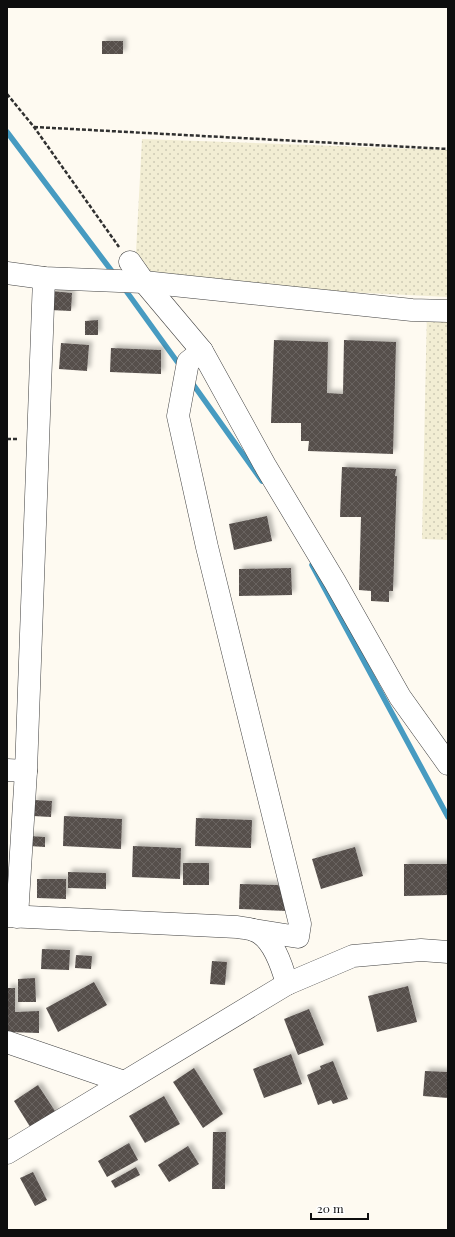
<svg xmlns="http://www.w3.org/2000/svg" width="455" height="1237" font-family="'Playfair Display',serif">
<defs>
<pattern id="farmland-dots" width="8" height="8" patternUnits="userSpaceOnUse"><rect width="8" height="8" fill="#f2edd3"/><path d="M2 2h.1M6 6h.1" fill="none" stroke="#cecab4" stroke-width="1.8" stroke-linecap="round"/></pattern>
<pattern id="building-cross-hatch" width="8" height="8" patternUnits="userSpaceOnUse"><rect width="8" height="8" fill="#564f4c"/><path d="M0 0l8 8M0 8l8-8" fill="none" stroke="#696461"/></pattern>
<filter id="shadow"><feDropShadow dx="3.5" dy="-3.5" stdDeviation="2" flood-color="#0004"/></filter>
</defs>
<rect width="100%" height="100%" fill="#fefaf1"/>
<g fill="url(#farmland-dots)">
<path d="M142,139l306,11v147l-141,-7 -159,-19 -12,-19z"/>
<path d="M427,310l21,1v229l-26,-1z"/>
</g>
<g fill="none" stroke-linecap="round" stroke-linejoin="round">
<g stroke="#479bc1" stroke-width="5.5">
<path d="M7,132l107,142"/>
<path d="M124,288l57,79"/>
<path d="M190,380l72,101"/>
<path d="M312,565l136,252"/>
</g>
</g>
<g fill="url(#building-cross-hatch)" filter="url(#shadow)">
<rect x="102" y="41" width="21" height="13"/>
<path d="M51,291l21,2 -1,18 -21,-1z"/>
<path d="M98,320v15h-13v-14z"/>
<path d="M274,340l54,2 -1,51 16,1 1,-54 52,2 -3,112 -85,-3 1,-10h-8v-18h-30z"/>
<path d="M61,343l28,2 -2,26 -28,-2z"/>
<path d="M111,348l50,2v24l-51,-2z"/>
<path d="M342,467l54,2 -1,7h2l-4,115h-4v11l-18,-1v-10l-12,-1 2,-73h-21z"/>
<path d="M267,516l5,25 -38,9 -5,-26z"/>
<path d="M291,568l1,27 -53,1v-27z"/>
<path d="M34,800l18,1 -1,16 -18,-1z"/>
<path d="M64,816l58,3 -1,30 -58,-3z"/>
<path d="M196,818l56,2 -1,28 -56,-2z"/>
<path d="M29,836l16,1v10l-16,-1z"/>
<path d="M133,846l48,2 -1,31 -48,-2z"/>
<path d="M355,847l8,29 -42,13 -9,-30z"/>
<rect x="183" y="863" width="26" height="22"/>
<path d="M404,864h44v31l-44,1z"/>
<path d="M68,872l38,1v16l-38,-1z"/>
<path d="M37,879h29v20l-29,-1z"/>
<path d="M240,884l38,1 4,5 6,21 -49,-2z"/>
<path d="M42,949l28,1 -1,20 -28,-1z"/>
<path d="M76,955l16,1 -1,13 -16,-1z"/>
<path d="M212,961l15,1 -2,23 -15,-1z"/>
<path d="M35,978l1,24h-18v-23z"/>
<path d="M94,982l13,23 -49,27 -12,-24z"/>
<path d="M408,986l9,36 -40,10 -9,-36z"/>
<path d="M7,988h8v24l24,-1v22l-32,-1z"/>
<path d="M309,1009l15,36 -26,10 -14,-36z"/>
<path d="M291,1054l11,30 -38,14 -11,-29z"/>
<path d="M333,1061l15,38 -15,5 -2,-4 -13,5 -11,-30 14,-6 -1,-3z"/>
<path d="M194,1068l29,46 -20,14 -30,-46z"/>
<path d="M425,1071l23,1v26l-25,-2z"/>
<path d="M38,1085l19,29 -25,16 -18,-29z"/>
<path d="M164,1096l16,28 -35,19 -16,-27z"/>
<path d="M213,1132h13l-1,57h-13z"/>
<path d="M129,1143l9,17 -31,17 -9,-16z"/>
<path d="M188,1146l11,18 -30,18 -11,-17z"/>
<path d="M136,1167l4,8 -25,13 -4,-7z"/>
<path d="M33,1172l14,28 -12,6 -15,-28z"/>
</g>
<g fill="none" stroke-linecap="round" stroke-linejoin="round">
<g stroke="#414141" stroke-width="23">
<g id="minor">
<path d="M130,262l14,20 58,69 64,116 69,115 65,115 48,67"/>
<path d="M7,273l37,5 100,4 268,28 36,1"/>
<path d="M202,351l-14,11 -10,54 29,131 93,377 -2,13 -44,-7"/>
<path d="M7,770l19,1"/>
<path d="M7,916l230,11c5,1 11,1 16,3 20,6 29,36 34,54"/>
<path d="M17,917l9,-146 18,-493"/>
<path d="M7,1042l117,40"/>
<path d="M7,1153l280,-169 66,-28 68,-6 27,2"/>
</g>
</g>
<g stroke="#303030" stroke-width="2.5" stroke-dasharray="4 2" stroke-linecap="butt">
<path d="M7,94l27,33 85,120"/>
<path d="M34,127l414,22"/>
<path d="M7,439h11"/>
</g>
<use href="#minor" stroke="#fff" stroke-width="22"/>
</g>
<rect width="455" height="1237" fill="none" stroke="#0e0e0e" stroke-width="16"/>
<path d="M311 1213v6h57v-6" fill="none" stroke="#0e0e0e" stroke-width="2"/>
<text x="317" y="1213" font-size="12" fill="#0e0e0e" stroke="#ffffff" stroke-width="3" paint-order="stroke">20 m</text>
</svg>
